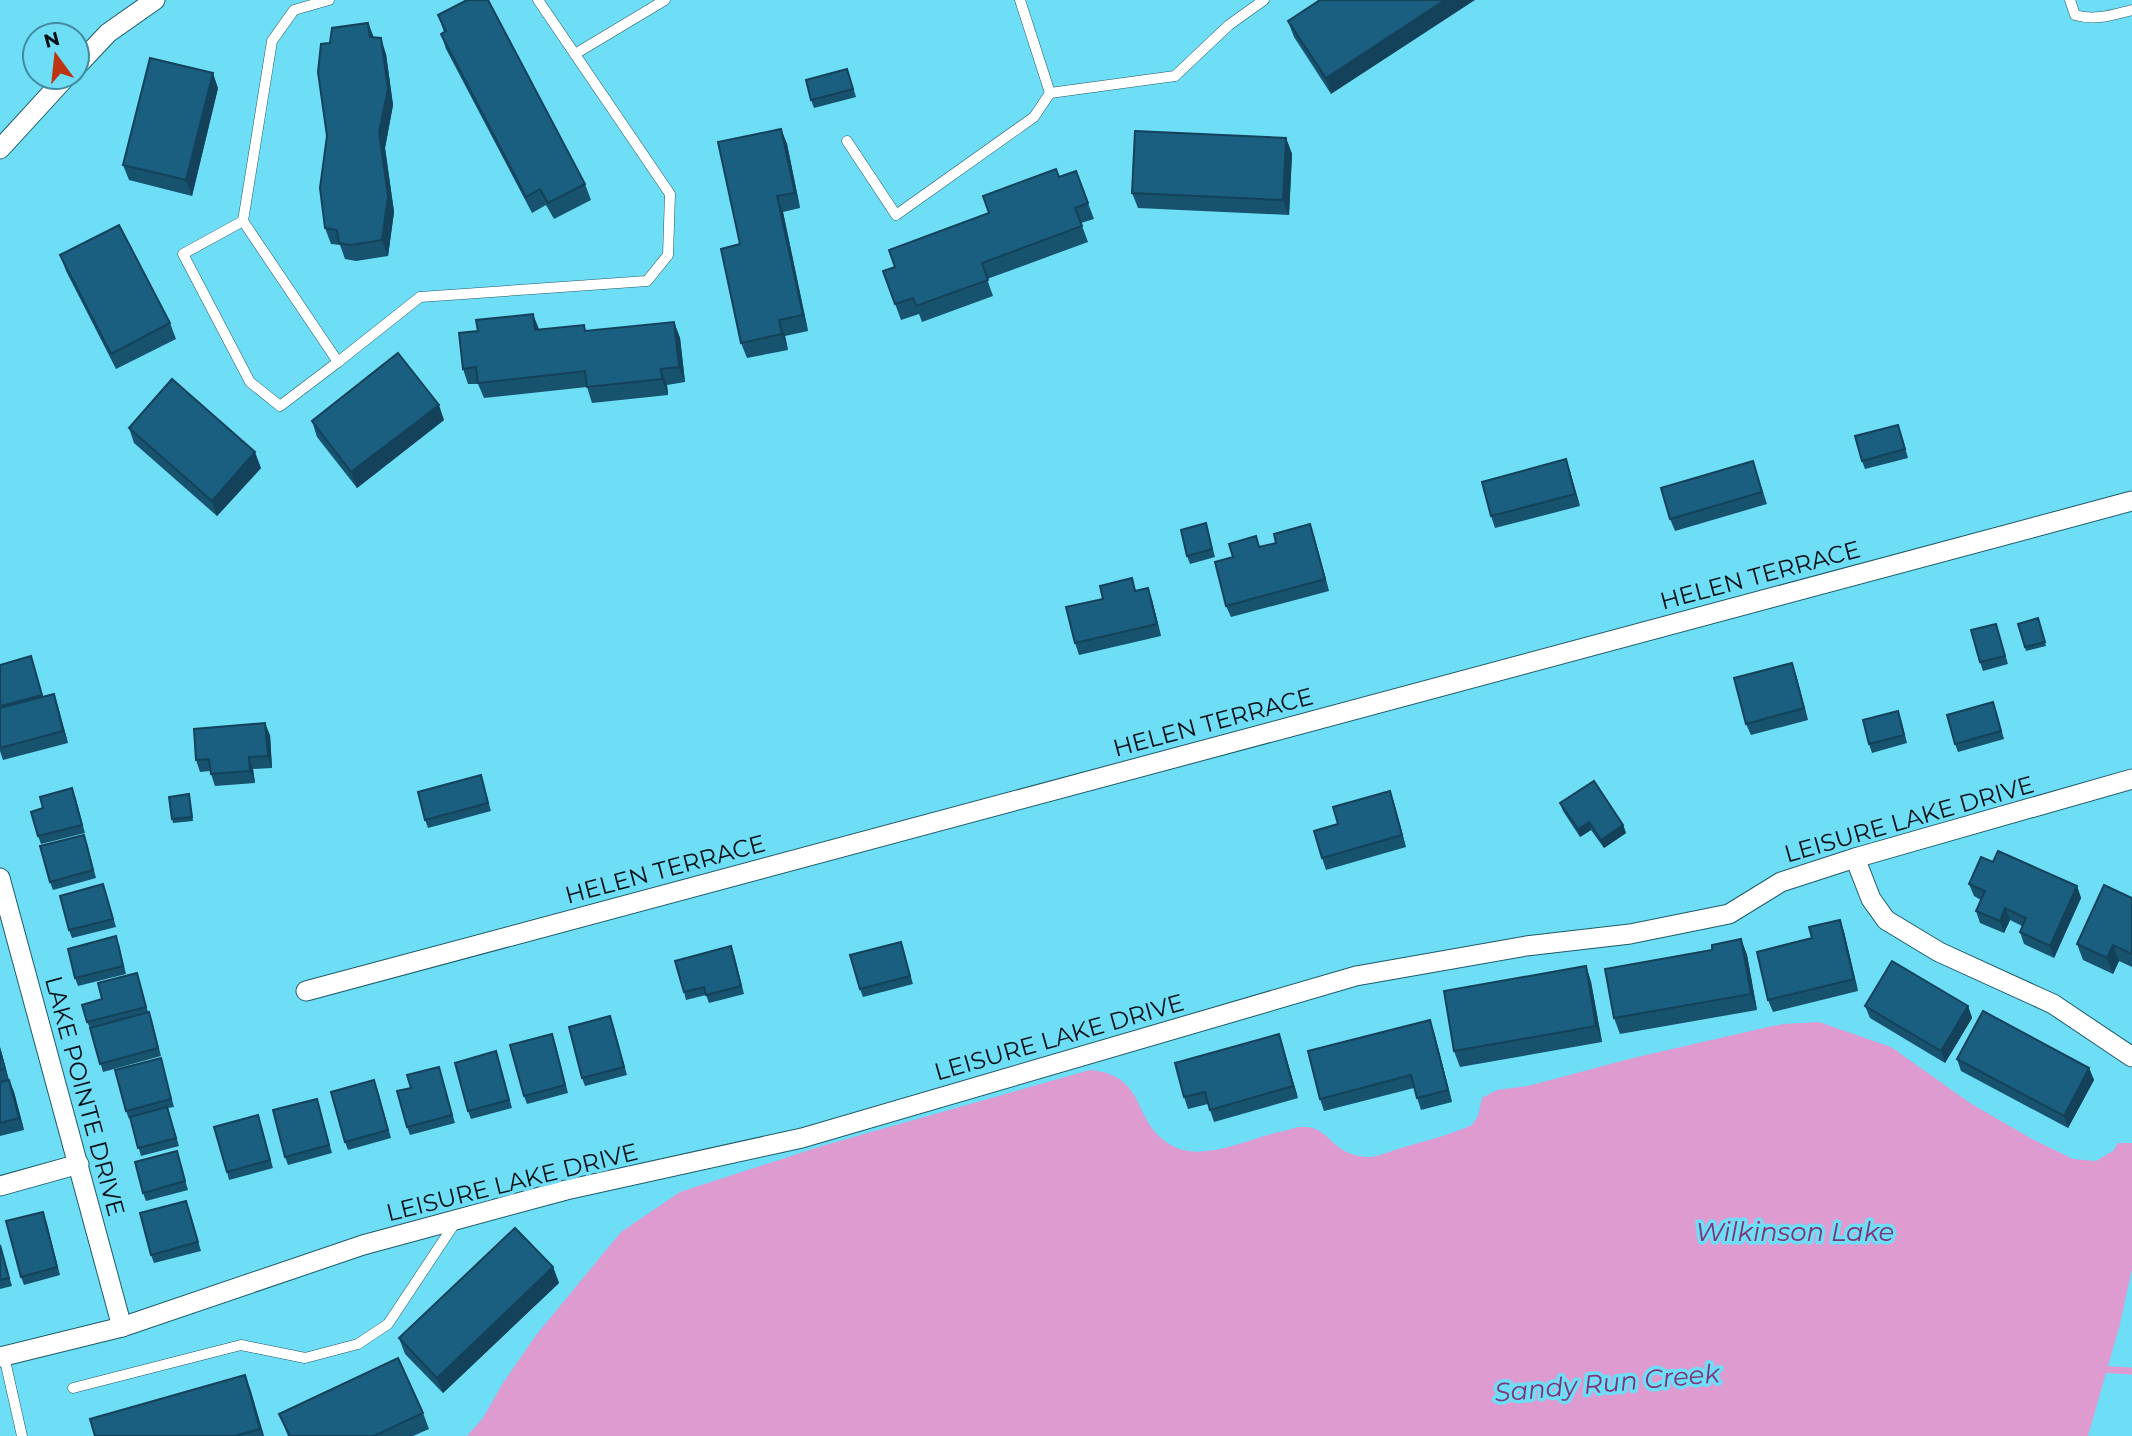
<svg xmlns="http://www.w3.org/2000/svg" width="2132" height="1436" font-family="Montserrat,sans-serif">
<rect width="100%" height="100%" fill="#6eddf6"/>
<path fill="#de9bd0" d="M1819,1022l72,25 79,56 62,36 41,20 23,2 17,-10 5,-8h14v126l-12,55 -32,112h-1621l16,-18 20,-35 34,-49 84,-102 59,-40 142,-46 268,-76c60,5 40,56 85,77 31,15 77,-10 109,-16 6,-1 14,-5 21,-4 20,0 27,20 44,26 6,3 15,4 21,4 10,-1 21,-6 31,-9 24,-7 49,-13 71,-23l6,-9 4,-18 15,-8 31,-4 105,-28 135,-31 16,-3z"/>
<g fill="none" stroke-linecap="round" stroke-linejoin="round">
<path stroke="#de9bd0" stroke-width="7" d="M2098,1369l34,2"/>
<g stroke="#1e5b67" stroke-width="11">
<g id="service">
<path d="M329,0l-35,10 -22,31 -29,180 95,141 82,-65 227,-16 21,-26 2,-61 -132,-194"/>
<path d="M1020,0l30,93 125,-17 54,-51 35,-25"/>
<path d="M2070,0l5,15c20,6 37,0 57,-5"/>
<path d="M575,54l90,-54"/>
<path d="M847,141l49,74 138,-98 16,-24"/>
<path d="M243,221l-60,33 67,128 30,24 58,-44"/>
<path d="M4,1356l18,80"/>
<path d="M73,1388l168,-43 64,13 53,-14 30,-20 67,-101"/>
</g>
</g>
<g stroke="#1e5b67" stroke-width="21">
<g id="minor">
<path d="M77,66l31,-33 47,-33"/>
<path d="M0,149l66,-72"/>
<path d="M1855,858l16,41 15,21 53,32 114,52 79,53"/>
<path d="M0,878l122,449"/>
<path d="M306,991l1826,-490"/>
<path d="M0,1186l79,-22"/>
<path d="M0,1357l122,-30 241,-82 203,-55 236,-52 554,-162 170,-30 104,-12 99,-20 52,-32 74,-24 277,-79"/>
</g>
</g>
<use href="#service" stroke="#fff" stroke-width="10"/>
<use href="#minor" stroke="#fff" stroke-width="19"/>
</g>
<g fill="#17526e">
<path d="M1320,0l11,94 -37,-57 -6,-16z"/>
<path d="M438,15l147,169 6,16 -37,19 -8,-14 -14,8 -86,-164 -5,-15 3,-2z"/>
<path d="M368,23l6,15 12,16 7,51 -8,43 9,64 -6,44 -32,5 -11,-2 -5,-14 -9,-1 -6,-16 5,-185z"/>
<path d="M850,77l6,20 -42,11 -3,-8z"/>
<path d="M218,88l-26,108 -63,-16 -6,-15z"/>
<path d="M781,129l6,15 13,64 -17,4 25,119 -23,5 3,14 -41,8 -6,-15 -1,-99z"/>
<path d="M1286,138l6,16 -3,61 -151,-7 -6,-15z"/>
<path d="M1076,171l18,48 -13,4 7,19 -101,37 6,17 -71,26 -3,-8 -18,6 -18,-49 12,-4 164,-90z"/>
<path d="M60,255l110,68 6,16 -60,30 -50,-98z"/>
<path d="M674,322l6,16 5,44 -18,3 1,10 -76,8 -5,-16 -103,11 -6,-14h-10l-5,-15 76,-39 47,1z"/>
<path d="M444,420l-87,68 -40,-51 -5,-16z"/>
<path d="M129,428l132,40 -44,48 -83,-73z"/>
<path d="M1901,433l7,25 -43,11 -3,-8z"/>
<path d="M1566,459l14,47 -85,22 -4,-12z"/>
<path d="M1753,461l14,43 -92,27 -5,-12z"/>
<path d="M1206,523l9,34 -25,7 -3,-8z"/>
<path d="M1310,524l4,12 15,55 -98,26 -5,-11 7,-49 27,-10 16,-4z"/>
<path d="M1136,591l16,9 9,36 -82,19 -4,-12z"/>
<path d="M2038,618l8,28 -20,5 -8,-27z"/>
<path d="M1996,624l12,40 -25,7 -3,-9z"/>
<path d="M31,656l12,41 11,-3 14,49 -65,17 -3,-9v-43h2l-2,-7z"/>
<path d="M1796,675l12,45 -57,15 -5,-11z"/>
<path d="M1996,710l8,29 -46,13 -3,-8z"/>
<path d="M1901,719l6,24 -35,10 -3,-9z"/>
<path d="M270,735l2,33 -19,1 2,14 -40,3 -5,-15 -10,1 -4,-12z"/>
<path d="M481,775l10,36 -63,17 -3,-8z"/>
<path d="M189,794l4,27 -20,2 -1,-4z"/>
<path d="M75,796l10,37 -44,11 -3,-8 5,-28z"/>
<path d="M1394,803l12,44 -80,23 -4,-12 16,-34z"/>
<path d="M1560,803l63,22 3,8 -22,15 -13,-18 -11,7 -17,-26z"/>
<path d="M87,843l9,35 -43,12 -3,-8z"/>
<path d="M1993,862l84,24 4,12 -27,60 -30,-14 -4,-12 2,-6 -12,-6 -6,13 -24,-10 -4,-12 5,-11 -7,-4 -5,-12z"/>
<path d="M106,893l10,34 -44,11 -3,-8z"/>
<path d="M2132,898v69l-13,-6 -6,13 -30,-14 -6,-16z"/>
<path d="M1840,920l4,12 14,59 -85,21 -5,-12 44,-62z"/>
<path d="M1741,939l6,16 10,55 -137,24 -6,-16 98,-68z"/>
<path d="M901,942l12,42 -50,13 -3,-8z"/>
<path d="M119,944l7,30 -48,12 -3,-8z"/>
<path d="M734,954l10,40 -35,9 -3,-8 -20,5 -2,-8z"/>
<path d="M1586,966l5,16 11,60 -142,25 -6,-16z"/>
<path d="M137,973l11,39 4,8 9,36 -58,16 -12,-42 -4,-8 15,-23z"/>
<path d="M1865,1006h103l4,12 -27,45 -75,-45z"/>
<path d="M613,1024l14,51 -42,11 -3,-8z"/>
<path d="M1434,1032l18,70 -31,8 -7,-22 -90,23 -4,-12z"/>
<path d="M1279,1034l19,64 -84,24 -6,-18 -20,5 -4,-12z"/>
<path d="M555,1042l13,51 -41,11 -3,-8z"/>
<path d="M0,1047l9,33 5,12 10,38 -24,6z"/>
<path d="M496,1051l16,57 -41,11 -3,-8z"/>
<path d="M1957,1059l132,9 5,12 -26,48 -107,-57z"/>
<path d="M163,1066l11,41 -6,1 11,38 -38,10 -11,-38 -1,1 -3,-8z"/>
<path d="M439,1067l16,56 -45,12 -3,-8 4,-39z"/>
<path d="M377,1088l14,50 -43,12 -3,-8z"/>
<path d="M317,1099l15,54 -44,12 -3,-8z"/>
<path d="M258,1115l15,53 -44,12 -2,-8z"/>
<path d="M179,1159l9,31 -42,11 -3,-8z"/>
<path d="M189,1209l12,42 -47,12 -3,-8z"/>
<path d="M46,1220l14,55 -36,10 -3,-8z"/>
<path d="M0,1245l12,41 -12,3z"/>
<path d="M553,1267l6,16 -116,110 -38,-39 -6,-16z"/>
<path d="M245,1375l19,61h-169z"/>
<path d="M423,1413l6,16 -16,7h-125l-9,-22z"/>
</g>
<g fill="#13425a">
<path d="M1445,0h30l-144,94 -5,-16z"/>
<path d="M368,23l6,15 -4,-1z"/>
<path d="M381,38l5,16 7,51 -8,43 9,64 -6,44 -6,-16 -3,-108z"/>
<path d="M213,73l5,15 -26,108 -6,-16z"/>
<path d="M781,129l6,15 13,64 -5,-15z"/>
<path d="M1286,138l6,16 -3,61 -6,-15z"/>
<path d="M777,196l6,16 25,119 -5,-16z"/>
<path d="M533,314l6,15 -4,1z"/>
<path d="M779,320l6,16 3,14 -6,-16z"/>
<path d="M674,322l6,16 5,44 -6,-15z"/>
<path d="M661,369l6,16 1,10 -6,-16z"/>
<path d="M439,405l5,15 -87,68 -6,-16z"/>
<path d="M255,452l6,16 -44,48 -5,-15z"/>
<path d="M1566,459l4,12 10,35 -5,-12z"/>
<path d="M1310,524l4,12 15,55 -4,-12z"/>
<path d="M1148,588l4,12 9,36 -4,-12z"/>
<path d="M1792,663l4,12 12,45 -4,-12z"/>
<path d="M54,694l4,12 10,37 -5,-12z"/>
<path d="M265,723l5,12 2,33 -4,-12z"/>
<path d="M249,757l4,12 2,14 -5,-12z"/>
<path d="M1390,791l4,12 12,44 -4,-12z"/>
<path d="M1589,822l2,8 -11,7 -2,-8z"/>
<path d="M1623,825l3,8 -22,15 -3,-8z"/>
<path d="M2077,886l4,12 -27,60 -4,-12z"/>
<path d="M2005,908l5,12 -6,13 -4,-12z"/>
<path d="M1840,920l4,12 14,59 -4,-12z"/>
<path d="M1741,939l6,16 10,55 -6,-16z"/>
<path d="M2113,945l6,16 -6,13 -6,-16z"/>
<path d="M1586,966l5,16 11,60 -6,-16z"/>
<path d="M1968,1006l4,12 -27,45 -4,-12z"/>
<path d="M1430,1020l4,12 18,70 -4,-12z"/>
<path d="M1279,1034l4,12 15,52 -5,-12z"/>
<path d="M0,1047l9,34 -4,-12 -5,-18z"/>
<path d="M2089,1068l5,12 -26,48 -4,-12z"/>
<path d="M9,1080l5,12 10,38 -5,-12z"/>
<path d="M553,1267l6,16 -116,110 -6,-15z"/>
<path d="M245,1375l6,16 13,45 -4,-7z"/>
</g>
<g fill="#1b5f80" stroke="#13425a" stroke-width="2">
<path d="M467,0h21l97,184 -37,19 -8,-14 -14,8 -85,-163 5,-3 -8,-16z"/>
<path d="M1320,0h125l-119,78 -38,-57z"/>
<path d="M368,23l2,14 11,1 7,51 -9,43 9,64 -6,44 -31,5 -12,-2 -2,-13 -12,-2 -5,-40 7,-52 -9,-64 3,-28 9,-1 2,-15z"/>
<path d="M150,58l63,15 -27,107 -63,-15z"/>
<path d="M847,69l6,20 -42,11 -5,-20z"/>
<path d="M781,129l14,64 -18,3 26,119 -24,5 3,14 -41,9 -20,-94 19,-5 -22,-102z"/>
<path d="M1135,131l151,7 -3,62 -151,-7z"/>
<path d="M1056,169l3,8 17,-6 12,32 -13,5 7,18 -100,37 6,17 -72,26 -3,-8 -18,6 -12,-33 12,-4 -6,-17 100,-37 -6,-17z"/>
<path d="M119,225l51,98 -59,31 -51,-99z"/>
<path d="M533,314l2,16 49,-5 1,6 89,-9 5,45 -18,2 1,10 -75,8 -2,-16 -107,12 -2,-16 -13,2 -4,-36 19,-2 -2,-11z"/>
<path d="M398,353l41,52 -88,67 -39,-51z"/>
<path d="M172,379l83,73 -43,49 -83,-73z"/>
<path d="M1898,425l7,24 -43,12 -7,-25z"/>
<path d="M1566,459l9,35 -84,22 -9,-34z"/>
<path d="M1753,461l9,31 -92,27 -9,-31z"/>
<path d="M1206,523l6,26 -25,7 -6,-26z"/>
<path d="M1310,524l15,55 -99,27 -11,-44 18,-5 -4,-13 27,-8 3,11 17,-4 -2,-9z"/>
<path d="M1132,578l3,13 13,-3 9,36 -82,19 -9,-36 37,-8 -3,-13z"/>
<path d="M2038,618l7,24 -20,5 -7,-23z"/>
<path d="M1996,624l9,32 -25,6 -9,-32z"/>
<path d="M31,656l11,39 -41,11 -1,-5v-36z"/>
<path d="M1792,663l12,45 -58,16 -12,-46z"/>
<path d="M54,694l9,37 -63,17v-40z"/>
<path d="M1993,702l8,29 -46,13 -8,-29z"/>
<path d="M1898,711l6,24 -35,9 -6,-24z"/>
<path d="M265,723l3,33 -19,1 1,14 -39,3 -2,-15 -13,1 -2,-31z"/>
<path d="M481,775l7,28 -63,17 -7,-28z"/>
<path d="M1594,781l29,44 -22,15 -12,-18 -11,7 -18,-26z"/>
<path d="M72,788l10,37 -44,11 -7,-24 12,-4 -3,-11z"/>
<path d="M1390,791l12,44 -80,23 -8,-27 24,-7 -5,-17z"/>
<path d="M189,794l3,23 -20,2 -3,-22z"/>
<path d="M84,835l9,35 -43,12 -10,-36z"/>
<path d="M1998,851l79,35 -27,60 -30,-14 6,-14 -21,-10 -5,13 -24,-10 9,-20 -16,-7 12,-27 12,5z"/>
<path d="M103,884l10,35 -44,11 -9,-34z"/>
<path d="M2104,885l28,13v56l-19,-9 -6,13 -30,-14z"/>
<path d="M1840,920l14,59 -86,21 -11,-48 55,-14 -3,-11z"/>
<path d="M116,936l7,30 -48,12 -7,-29z"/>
<path d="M1741,939l10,55 -137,24 -9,-49 107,-19v-5z"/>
<path d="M901,942l9,34 -50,13 -10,-34z"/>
<path d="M731,946l10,40 -35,9 -2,-8 -20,5 -9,-31z"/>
<path d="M1892,961l76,45 -27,45 -76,-45z"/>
<path d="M1586,966l10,60 -142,25 -10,-60z"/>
<path d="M137,973l9,34 -59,15 -5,-17 20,-6 -4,-16z"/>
<path d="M1983,1011l106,57 -25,48 -107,-57z"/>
<path d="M149,1012l9,36 -58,16 -10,-36z"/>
<path d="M610,1016l14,51 -42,11 -13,-51z"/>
<path d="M1430,1020l18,70 -31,8 -6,-23 -91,24 -12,-48z"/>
<path d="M552,1034l13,51 -41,11 -14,-51z"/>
<path d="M1279,1034l14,52 -83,24 -5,-18 -21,5 -9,-34z"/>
<path d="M0,1051l5,18 -5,1z"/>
<path d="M496,1051l13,49 -41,11 -13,-48z"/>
<path d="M161,1058l10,41 -45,12 -11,-41z"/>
<path d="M439,1067l13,48 -45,12 -10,-36 14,-3 -4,-13z"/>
<path d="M9,1080l10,38 -19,5v-41z"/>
<path d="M374,1080l14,50 -43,12 -14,-50z"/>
<path d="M317,1099l12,46 -44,12 -12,-47z"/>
<path d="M167,1107l9,31 -38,10 -8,-31z"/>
<path d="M258,1115l12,45 -43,12 -13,-45z"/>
<path d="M177,1151l8,30 -42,12 -8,-31z"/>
<path d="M186,1201l12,41 -47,13 -11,-42z"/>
<path d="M43,1212l14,55 -36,10 -15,-56z"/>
<path d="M515,1228l38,39 -116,111 -38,-40z"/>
<path d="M0,1245l9,33 -9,2z"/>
<path d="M398,1358l25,55 -49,23h-84l-11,-22z"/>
<path d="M245,1375l15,54 -26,7h-139l-5,-17z"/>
</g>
<g text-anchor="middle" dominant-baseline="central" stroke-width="7" stroke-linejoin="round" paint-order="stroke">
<g font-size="24" fill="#000f14" stroke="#6eddf6">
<text transform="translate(1760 575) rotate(-15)">HELEN TERRACE</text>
<text transform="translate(1213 722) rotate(-15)">HELEN TERRACE</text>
<text transform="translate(1909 819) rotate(-16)">LEISURE LAKE DRIVE</text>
<text transform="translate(665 869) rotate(-15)">HELEN TERRACE</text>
<text transform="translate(1059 1037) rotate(-16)">LEISURE LAKE DRIVE</text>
<text transform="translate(85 1096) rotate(75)">LAKE POINTE DRIVE</text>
<text transform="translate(512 1182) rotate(-14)">LEISURE LAKE DRIVE</text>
</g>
<g font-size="26" font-style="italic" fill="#813374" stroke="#6eddf6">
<text x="1795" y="1232">Wilkinson Lake</text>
<text transform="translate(1607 1383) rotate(-5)">Sandy Run Creek</text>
</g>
</g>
<g transform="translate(56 56) rotate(345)"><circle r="33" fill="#6eddf6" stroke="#428b9c" stroke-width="2"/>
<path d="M0-5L12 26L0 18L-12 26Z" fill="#be3410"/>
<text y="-10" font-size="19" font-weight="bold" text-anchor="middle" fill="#000f14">N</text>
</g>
</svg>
